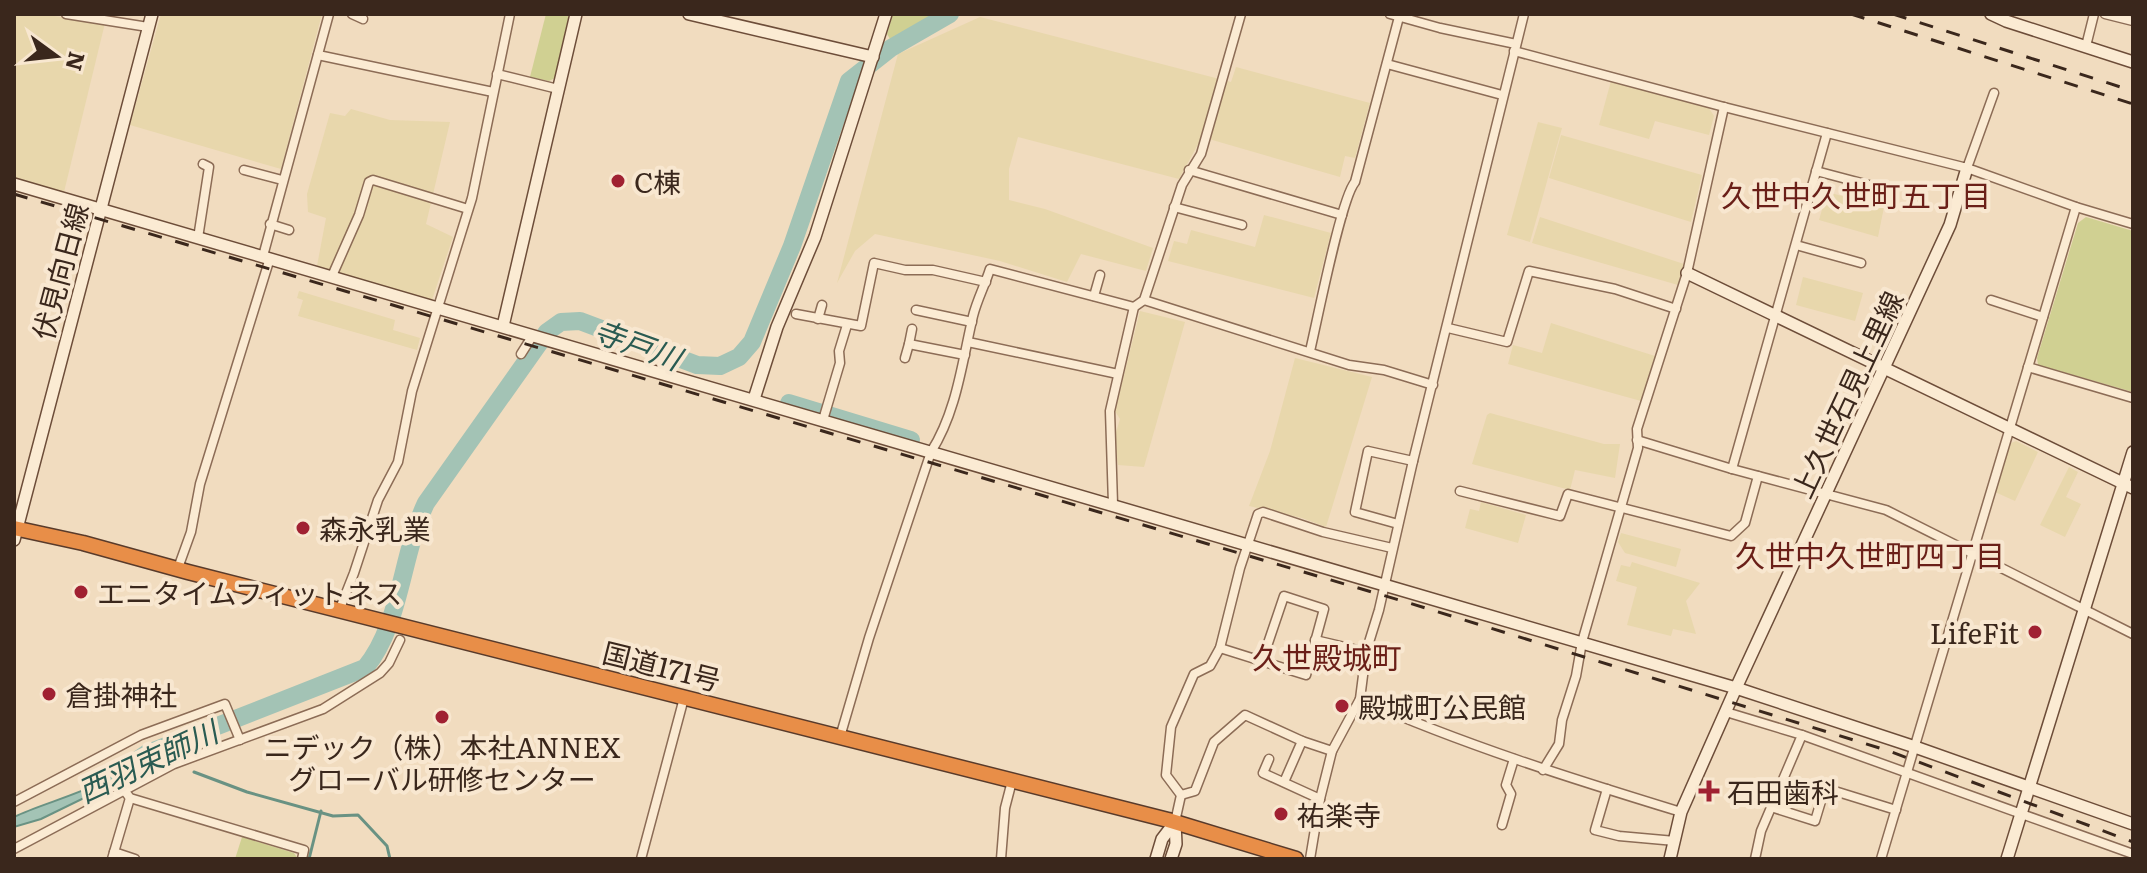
<svg xmlns="http://www.w3.org/2000/svg" width="2147" height="873" font-family="Literata,'Noto Sans JP',serif">
<rect width="100%" height="100%" fill="#f1dcbf"/>
<g fill="#e8d7ac">
<path d="M14,14h26l65,9 -41,169 -50,-14z"/>
<path d="M161,14h161l-41,155 -151,-44z"/>
<path d="M980,17l251,65 5,-15 134,36 -15,55 -10,-2 -5,21 -138,-40 -23,42 -161,-42 -9,32v31l36,9 108,39 -7,23 -65,-17 -14,28 -67,-21 -125,-27 -20,17 -18,32 61,-229z"/>
<path d="M1611,81l96,24 7,11 -5,19 -54,-14 -6,18 -50,-14z"/>
<path d="M351,109l39,11 60,2 -24,102 27,13 -21,63 -115,-34 9,-48 -18,-6 -1,-18 23,-81 15,3z"/>
<path d="M1538,122l24,6 -32,114 -23,-7z"/>
<path d="M1561,135l141,40 -11,47 -142,-44z"/>
<path d="M1827,192l57,15 -6,30 -59,-17z"/>
<path d="M1264,215l67,18 -17,65 -146,-37 6,-20 13,3 4,-14 64,17z"/>
<path d="M1540,217l144,47 -6,21 -146,-42z"/>
<path d="M1803,277l60,16 -8,28 -59,-16z"/>
<path d="M299,291l96,29 -2,10 27,8 -3,12 -119,-34 5,-16 -6,-2z"/>
<path d="M1140,311l45,11 -41,145 -26,-2 -4,-26 6,-20 -5,-8z"/>
<path d="M1551,323l104,33 -14,45 -133,-37 5,-19 29,8z"/>
<path d="M1295,358l77,19 -46,150 -24,-9 -53,-12 21,-55z"/>
<path d="M1490,413l114,31h16l-5,34 -40,-8 -5,20 -98,-26 15,-49z"/>
<path d="M2016,441l22,11 -23,49 -20,-9 14,-48z"/>
<path d="M2069,467l9,5 -12,25 15,7 -16,33 -25,-12z"/>
<path d="M1481,502l45,13 -8,28 -53,-15 5,-19 9,2z"/>
<path d="M1621,533l60,16 -5,18 -51,-14 -7,-11z"/>
<path d="M1632,562l68,21 -14,18 10,33 -23,-5 -2,7 -44,-11 10,-38 -21,-6 5,-16 9,2z"/>
</g>
<g fill="#d0d092">
<path d="M546,14h23l-14,64 -6,3 -19,-4z"/>
<path d="M893,14h46l-47,28 -5,-8z"/>
<path d="M2086,217l47,14v161l-95,-27 -1,-7 41,-135z"/>
<path d="M242,837l52,16 4,6h-63z"/>
</g>
<path fill="#a3c3b5" stroke="#699283" stroke-width="2" d="M129,761l2,7 -8,11 -82,40 -27,8v-10c35,-17 90,-27 115,-56z"/>
<g fill="none" stroke-linecap="round" stroke-linejoin="round">
<g stroke="#699283" stroke-width="3">
<path d="M146,754l20,8"/>
<path d="M194,772l53,20 86,24 25,-1 29,31 3,13"/>
<path d="M309,859l12,-48"/>
</g>
<g stroke="#a3c3b5" stroke-width="18">
<path d="M789,403l122,37"/>
<path d="M112,778l34,-24 219,-86c36,-43 36,-113 61,-165l121,-171 14,-10 19,-1 117,44 23,1 19,-9 13,-15 40,-96 57,-165 42,-33 59,-34"/>
</g>
<g stroke="#8c6c56" stroke-width="11">
<g id="street">
<path d="M66,14l82,13"/>
<path d="M352,14l11,5"/>
<path d="M1390,14l50,14 76,16"/>
<path d="M2105,14l28,7"/>
<path d="M2086,46l8,-32"/>
<path d="M1514,51l210,56 243,61 109,39 57,17"/>
<path d="M318,55l175,37"/>
<path d="M1387,64l115,31"/>
<path d="M497,74l61,15"/>
<path d="M1967,168l27,-75"/>
<path d="M244,170l38,10"/>
<path d="M1189,170l153,45"/>
<path d="M1816,171l53,14"/>
<path d="M1174,207l68,18"/>
<path d="M270,224l19,6"/>
<path d="M198,238l11,-71 -6,-3"/>
<path d="M1796,245l65,18"/>
<path d="M263,256l66,-242"/>
<path d="M332,276l27,-61 10,-33 4,-2 95,29"/>
<path d="M1094,296l6,-21"/>
<path d="M1144,300l205,65 35,5 49,15"/>
<path d="M1991,300l52,17"/>
<path d="M916,310l56,12"/>
<path d="M796,314l65,12 13,-63 31,7h28l53,12"/>
<path d="M818,319l4,-14"/>
<path d="M1448,328l59,14 22,-71 86,18 61,20"/>
<path d="M968,342l150,32"/>
<path d="M909,344l3,-15"/>
<path d="M1310,351c7,-29 31,-153 45,-169l44,-165"/>
<path d="M521,354l12,-19"/>
<path d="M905,358l4,-14 56,11"/>
<path d="M2028,367l105,31"/>
<path d="M823,420l17,-57 -1,-12 8,-26"/>
<path d="M1637,440l95,29 154,41 247,124"/>
<path d="M1732,469l95,-336"/>
<path d="M1460,491l100,25 8,-22 163,42 14,-13 13,-47"/>
<path d="M1113,504l-3,-93 24,-104 10,-7 38,-115 19,-31 40,-140"/>
<path d="M1398,524l-43,-12 13,-61 45,10"/>
<path d="M178,568l13,-36 9,-48 70,-226"/>
<path d="M339,611l15,-38 24,-73 20,-38 14,-71 60,-193 38,-184"/>
<path d="M1315,640l51,12"/>
<path d="M1220,648l86,27 18,-66 -40,-13 -22,65"/>
<path d="M1360,699c104,46 213,80 321,113"/>
<path d="M1726,712l76,23 -41,96 -6,28"/>
<path d="M1802,735l331,119"/>
<path d="M840,737l29,-99 62,-186c26,-41 31,-90 42,-136 4,-16 12,-31 17,-47l144,38"/>
<path d="M1269,759l-6,14 57,26"/>
<path d="M1543,770l16,-26 3,-24 14,-44 6,-34 56,-194 -1,-19 50,-156 37,-166"/>
<path d="M1284,782l18,-41"/>
<path d="M1607,789l-12,41 24,6 56,5"/>
<path d="M124,790l6,8 174,52 -2,9"/>
<path d="M1181,795l14,-4 19,-49 31,-27 57,26 30,10"/>
<path d="M14,802l127,-67 84,-31 15,36"/>
<path d="M1771,807l44,14 10,-33 71,22"/>
<path d="M1175,822l6,-27 -15,-20 5,-48 23,-53 16,-8 10,-18 20,-80 18,-54 5,-2 60,20 69,16"/>
<path d="M1502,825l9,-31 -5,-9 8,-26"/>
<path d="M14,849l160,-85 149,-55 57,-36 9,-10 11,-23"/>
<path d="M114,852l21,7"/>
<path d="M112,859l18,-61"/>
<path d="M641,859l43,-161"/>
<path d="M1001,859l4,-51 7,-27"/>
<path d="M1310,859l10,-60 12,-48 28,-52 6,-47 13,-42 34,-149 111,-447"/>
<path d="M1881,859l195,-652"/>
</g>
</g>
<g stroke="#6d4d39" stroke-width="14">
<g id="secondary">
<path d="M689,14l184,43"/>
<path d="M1991,14l15,7 127,41"/>
<path d="M14,184l1722,504 179,59 218,77"/>
<path d="M1687,273l446,215"/>
<path d="M503,326l73,-312"/>
<path d="M754,399l23,-72 38,-90 71,-223"/>
<path d="M14,540l138,-526"/>
<path d="M1156,859l6,-20 13,-17"/>
<path d="M1171,859l5,-15 -1,-21"/>
<path d="M1670,859l11,-47 55,-124 214,-463 17,-57"/>
<path d="M2007,859l126,-407"/>
</g>
</g>
<g stroke="#593b2b" stroke-width="17">
<path id="highway" d="M14,528l69,15 105,29 980,248 128,39"/>
</g>
<use href="#street" stroke="#fbebd3" stroke-width="8"/>
<use href="#secondary" stroke="#fbebd3" stroke-width="11"/>
<use href="#highway" stroke="#e88e48" stroke-width="14"/>
<g stroke="#3a271c" stroke-width="3" stroke-dasharray="14 14" stroke-linecap="butt">
<path d="M1851,14l282,90"/>
<path d="M1893,14l240,77"/>
<path d="M14,194l1392,408 483,149 244,91"/>
</g>
</g>
<g fill="#a02132" stroke="#f8e7d0" stroke-width="3">
<circle cx="618" cy="181" r="8"/>
<circle cx="303" cy="528" r="8"/>
<circle cx="81" cy="592" r="8"/>
<circle cx="2035" cy="632" r="8"/>
<circle cx="49" cy="694" r="8"/>
<circle cx="1342" cy="706" r="8"/>
<circle cx="442" cy="717" r="8"/>
<path d="M1705 779h8v8h8v8h-8v8h-8v-8h-8v-8h8z"/>
<circle cx="1281" cy="814" r="8"/>
</g>
<g text-anchor="middle" dominant-baseline="central" stroke-width="8" stroke-linejoin="round" paint-order="stroke">
<g font-size="28" fill="#3a271c" stroke="#f8e7d0" text-anchor="start">
<text x="634" y="181">C棟</text>
<text x="319" y="528">森永乳業</text>
<text x="97" y="592">エニタイムフィットネス</text>
<text x="2019" y="632" text-anchor="end">LifeFit</text>
<text x="65" y="694">倉掛神社</text>
<text x="1358" y="706">殿城町公民館</text>
<text x="442" y="746" text-anchor="middle">ニデック（株）本社ANNEX<tspan x="442" dy="32">グローバル研修センター</tspan></text>
<text x="1727" y="791">石田歯科</text>
<text x="1297" y="814">祐楽寺</text>
</g>
<g font-size="28" fill="#3a271c" stroke="#f8e7d0">
<text transform="translate(59 271) rotate(-75)">伏見向日線</text>
<text transform="translate(1846 394) rotate(-65)">上久世石見上里線</text>
<text transform="translate(662 665) rotate(14)">国道171号</text>
</g>
<g font-size="30" fill="#6a1f18" stroke="#f8e7d0">
<text x="1856" y="194">久世中久世町五丁目</text>
<text x="1870" y="554">久世中久世町四丁目</text>
<text x="1327" y="656">久世殿城町</text>
</g>
<g font-size="30" font-style="italic" fill="#2a5b52" stroke="#f8e7d0">
<text transform="translate(638 343) rotate(20)">寺戸川</text>
<text transform="translate(147 760) rotate(-25)">西羽束師川</text>
</g>
</g>
<rect width="2147" height="873" fill="none" stroke="#3a271c" stroke-width="32"/>
<g transform="translate(56 56) rotate(105)" stroke="#f8e7d0" stroke-width="6" paint-order="stroke">
<path d="M0-6L14 30L0 20L-14 30Z" fill="#3a271c"/>
<text y="-12" font-size="22" font-weight="bold" text-anchor="middle" fill="#3a271c">N</text>
</g>
</svg>
